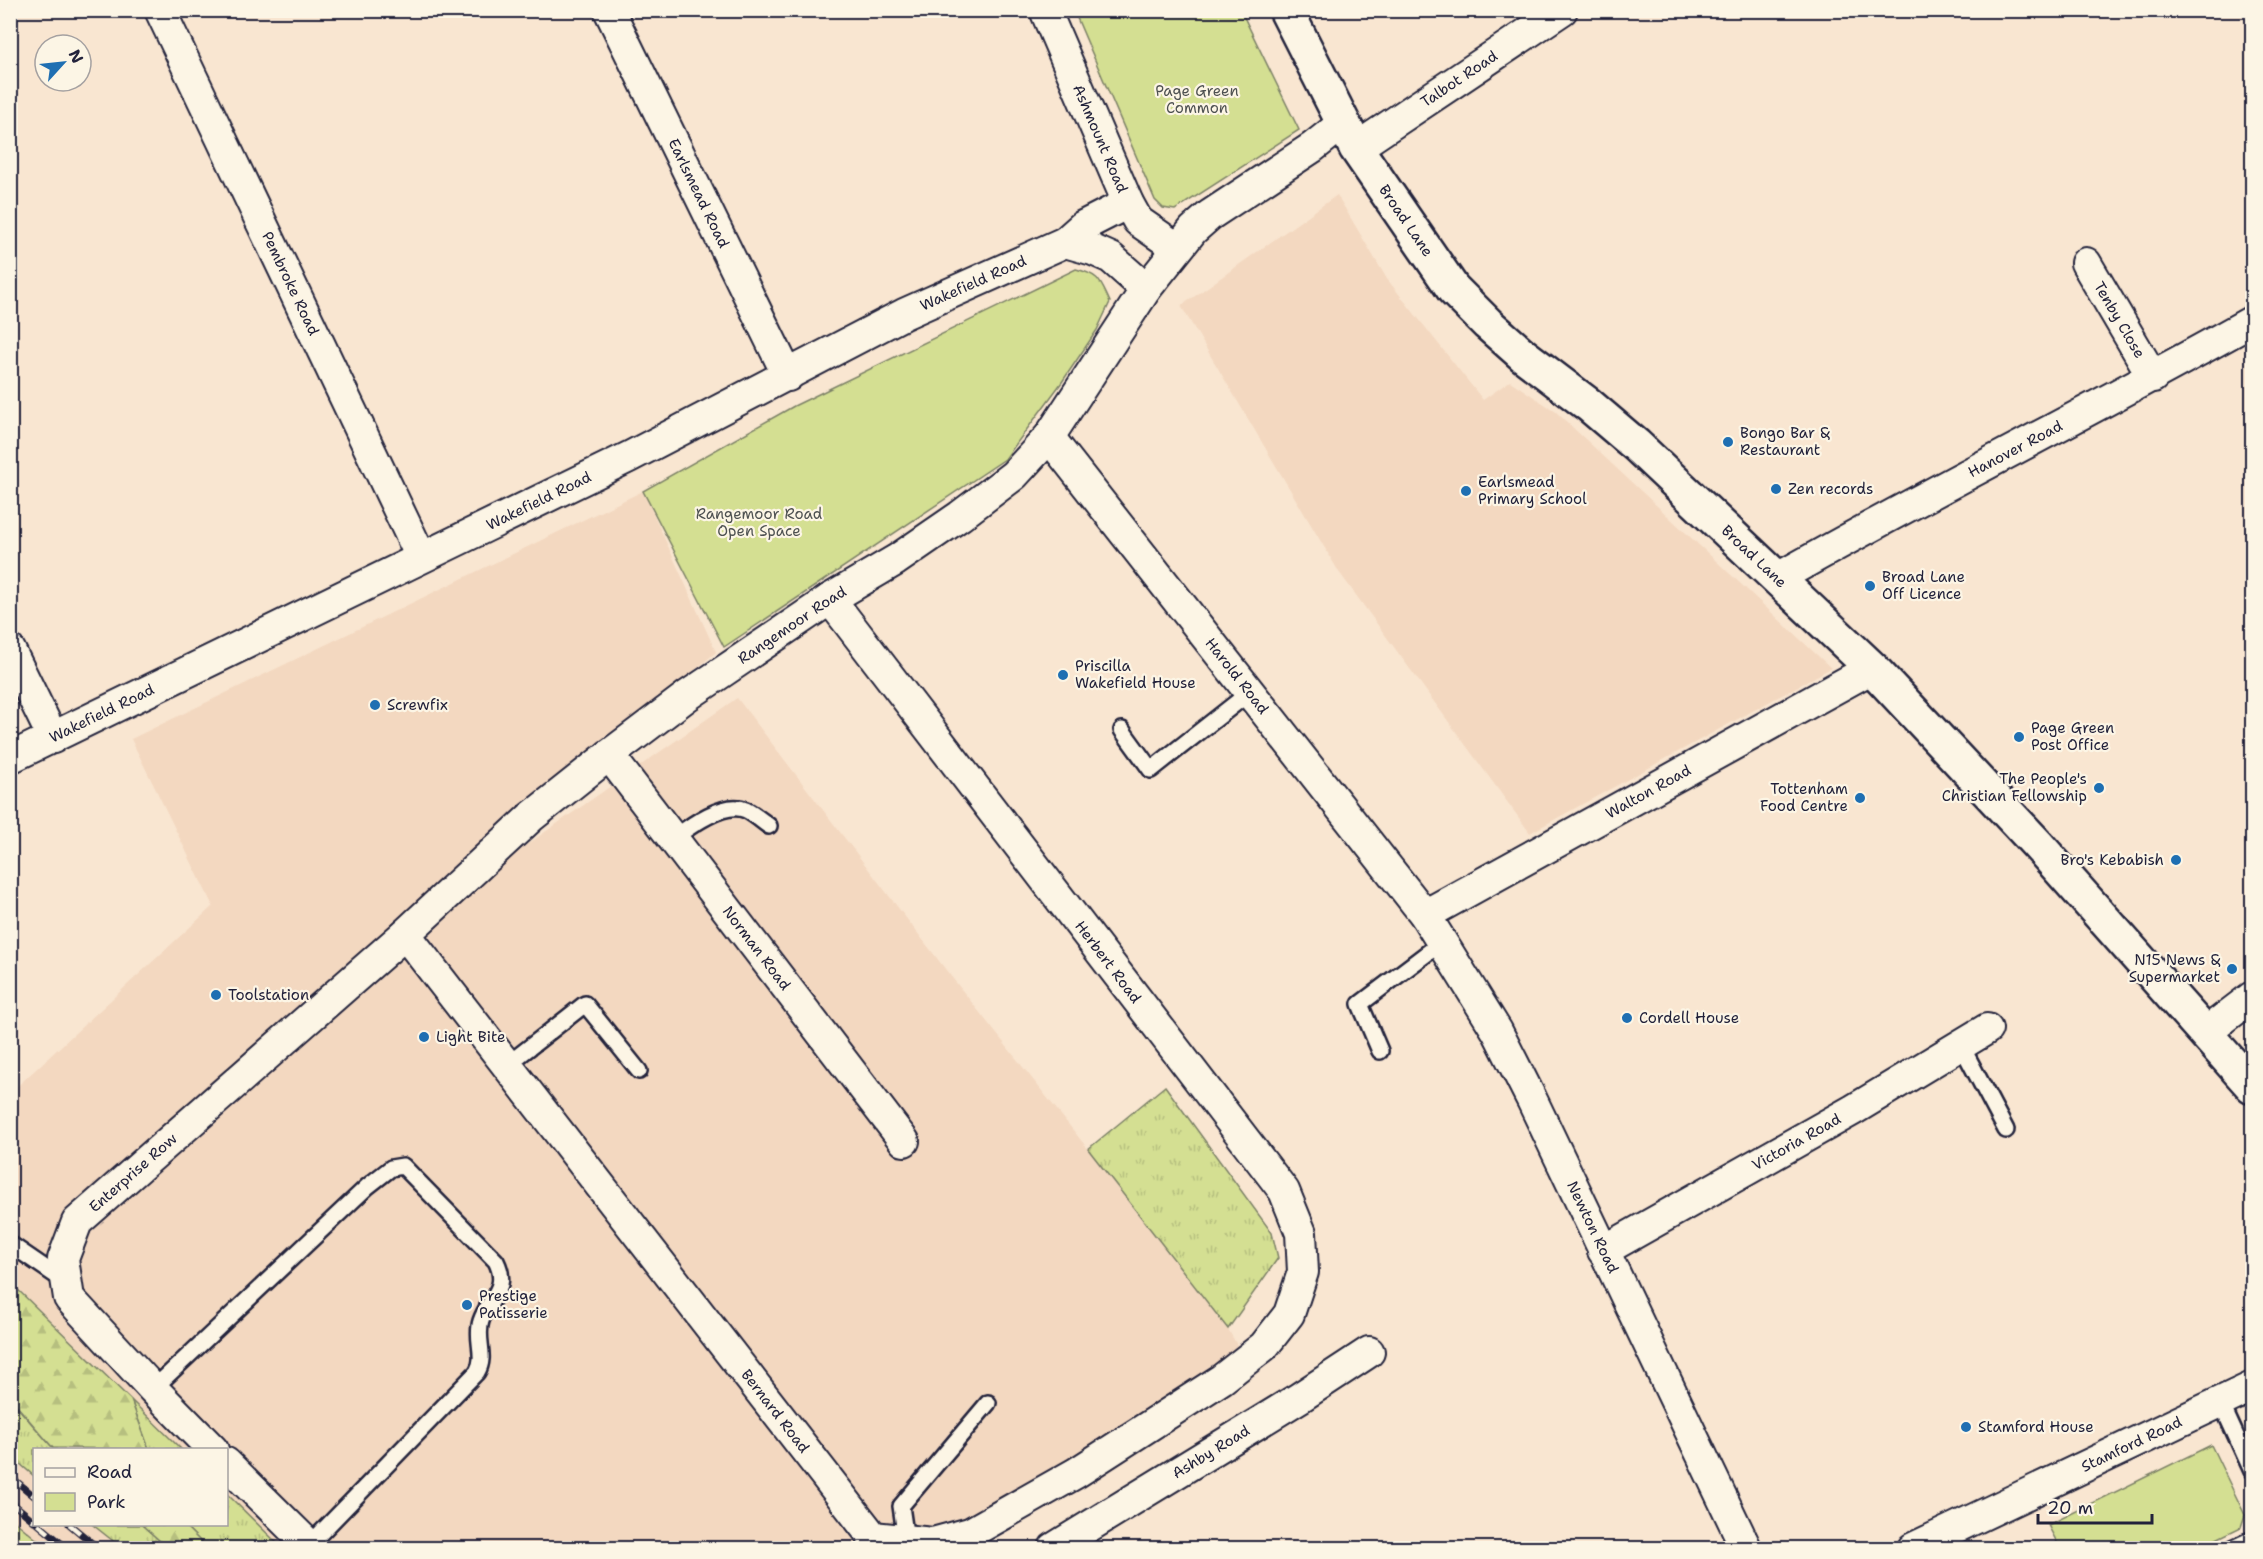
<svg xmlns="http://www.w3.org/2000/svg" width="2263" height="1559" font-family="'Shantell Sans',sans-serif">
<defs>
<pattern id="grass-tufts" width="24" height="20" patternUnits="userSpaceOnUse" patternTransform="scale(1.5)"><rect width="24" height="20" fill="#d4df92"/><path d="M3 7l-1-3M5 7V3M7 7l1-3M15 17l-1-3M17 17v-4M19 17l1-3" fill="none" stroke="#b6bf7f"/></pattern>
<pattern id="forest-firs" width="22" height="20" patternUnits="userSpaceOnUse" patternTransform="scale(1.5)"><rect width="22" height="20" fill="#d4df92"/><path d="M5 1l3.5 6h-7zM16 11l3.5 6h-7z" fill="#b6bf7f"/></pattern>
</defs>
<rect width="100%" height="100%" fill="#f9e6d1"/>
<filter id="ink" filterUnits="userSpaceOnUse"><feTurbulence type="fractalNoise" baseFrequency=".0167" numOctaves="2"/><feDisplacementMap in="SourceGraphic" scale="12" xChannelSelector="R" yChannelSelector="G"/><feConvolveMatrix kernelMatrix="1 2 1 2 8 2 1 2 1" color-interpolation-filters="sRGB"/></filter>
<g filter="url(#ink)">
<g fill="#f3d8c0">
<path d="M1337,195l50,84 96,121 27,-19 45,30 276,257 -301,165 -191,-261 -158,-266z"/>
<path d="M643,491l73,161 -397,338 418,-292 209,272 142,179 140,180 24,43 -273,176h-697l-55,-54 -1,-44 -45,-1 -170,-167 -1,-189 203,-187 -82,-167z"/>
<path d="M10,1456l24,20v48l59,1 29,23h-75l-36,-30z"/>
</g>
<g fill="url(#grass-tufts)" stroke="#7b8066" stroke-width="1.5">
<path d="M1165,1086l107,147 6,25 -50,71 -140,-180z"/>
<path d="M10,1399l43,49 4,1 -23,1v26l-23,-20z"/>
<path d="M131,1400l50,49h-32z"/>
<path d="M227,1494l55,54h-80l2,-3 -20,-20 42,-1z"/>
<path d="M11,1518l36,30h-36z"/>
<path d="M93,1525h49l26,23h-46z"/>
</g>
<g fill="url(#forest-firs)" stroke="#7b8066" stroke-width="1.5">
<path d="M10,1282l121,118 18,49 -96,-1 -42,-49z"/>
<path d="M142,1525h42l20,20 -2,3h-34z"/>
</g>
<g fill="#d4df92" stroke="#7b8066" stroke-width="1.5">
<path d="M1074,11h167l58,119 -124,80 -12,-2 -8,-8z"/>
<path d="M1076,269c24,6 24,12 34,33l-13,28 -35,52 -57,77 -281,188 -81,-156 151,-85z"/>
<path d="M2211,1445l34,70 -4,12 -43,21h-138l-12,-23z"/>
</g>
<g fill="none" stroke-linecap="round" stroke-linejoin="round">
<g stroke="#22223b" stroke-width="20">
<g id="lane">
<path d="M1122,730l29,40 99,-78"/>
<path d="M674,838c16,-12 51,-38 72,-28 8,4 16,11 23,16"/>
<path d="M1961,1045l45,85"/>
<path d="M1380,1051l-20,-47 82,-62"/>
<path d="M507,1065l78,-61 54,67"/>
<path d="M10,1244l57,39"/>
<path d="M153,1389l215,-203 23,-18 12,-2 93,95c14,28 -7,36 -15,60 -6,18 6,35 -4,51l-168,173"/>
<path d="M2221,1403l31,68"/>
<path d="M906,1540l-5,-34 87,-103"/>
<path d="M2233,1548l19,-9"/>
</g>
</g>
<g stroke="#22223b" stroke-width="34">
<g id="street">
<path id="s1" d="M160,10l261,547"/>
<path id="s2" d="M609,10l179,366"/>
<path id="s3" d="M1045,10l83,193 10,18 39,27"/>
<path id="s4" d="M1356,148l206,-138"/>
<path d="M1065,242l28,8 18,8 35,31"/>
<path id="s5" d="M2086,263l67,114"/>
<path id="s6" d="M1049,437l376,478 72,116 35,69 214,448"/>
<path id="s7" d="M1778,578c156,-89 318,-169 474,-257"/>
<path d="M10,650l43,88"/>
<path id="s8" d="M609,755l295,386"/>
<path id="s9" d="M10,758l619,-301 275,-143 161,-72 18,-16 45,-23"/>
<path id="s10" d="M1425,915l447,-247"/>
<path id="s11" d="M405,934l468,603 60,6 37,-10 106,-60 146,-94 42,-33 25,-32 14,-42 -2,-39 -17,-42 -454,-592"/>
<path d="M2205,1033l47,-36"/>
<path id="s12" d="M1603,1251l250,-141 134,-81"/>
<path id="s13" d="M213,1450l-60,-61 -84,-91 -6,-39 14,-37 328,-288 126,-117 78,-62 78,-59 143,-97 66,-39 64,-44 54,-41 35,-38 97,-148 47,-59 17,-15 103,-68 29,-23"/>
<path d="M226,1463l86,85"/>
<path id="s14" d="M1054,1548l245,-150 70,-46"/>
<path id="s15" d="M1913,1548l339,-161"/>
</g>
</g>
<g stroke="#22223b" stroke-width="38">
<g id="primary">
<path id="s16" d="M1286,10l70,138 97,141 35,35 35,31 66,50 47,40 236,223 165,176 215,242"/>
</g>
</g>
<use href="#lane" stroke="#fcf5e5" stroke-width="15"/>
<use href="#street" stroke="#fcf5e5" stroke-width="30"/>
<use href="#primary" stroke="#fcf5e5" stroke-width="33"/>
<g stroke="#22223b" stroke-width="7">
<g id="rail">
<path d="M10,1476l24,20"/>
<path d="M10,1501l24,20"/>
<path d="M38,1524l29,24"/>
<path d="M69,1524l29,24"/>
</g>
</g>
<use href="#rail" stroke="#fcf5e5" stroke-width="4.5" stroke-dasharray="14" stroke-linecap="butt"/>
</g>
</g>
<g fill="#1f6fb2" stroke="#fcf5e5" stroke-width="2">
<circle cx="1728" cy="442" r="6"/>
<circle cx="1776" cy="489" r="6"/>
<circle cx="1466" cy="491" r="6"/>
<circle cx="1870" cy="586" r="6"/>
<circle cx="1063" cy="675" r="6"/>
<circle cx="375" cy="705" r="6"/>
<circle cx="2019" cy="737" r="6"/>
<circle cx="2099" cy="788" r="6"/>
<circle cx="1860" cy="798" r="6"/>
<circle cx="2176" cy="860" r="6"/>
<circle cx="2232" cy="969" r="6"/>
<circle cx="216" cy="995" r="6"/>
<circle cx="1627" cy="1018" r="6"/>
<circle cx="424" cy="1037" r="6"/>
<circle cx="467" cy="1305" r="6"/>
<circle cx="1966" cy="1427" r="6"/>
</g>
<g text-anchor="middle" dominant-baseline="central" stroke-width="4.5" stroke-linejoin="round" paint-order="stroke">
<g font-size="15" fill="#22223b" stroke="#fcf5e5">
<text stroke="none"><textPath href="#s4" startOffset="124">Talbot Road</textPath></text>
<text stroke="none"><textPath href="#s3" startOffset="140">Ashmount Road</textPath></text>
<text stroke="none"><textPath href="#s2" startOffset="204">Earlsmead Road</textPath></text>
<text stroke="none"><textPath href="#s16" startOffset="243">Broad Lane</textPath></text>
<text stroke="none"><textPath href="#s1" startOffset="303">Pembroke Road</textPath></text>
<text stroke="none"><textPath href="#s9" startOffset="1074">Wakefield Road</textPath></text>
<text stroke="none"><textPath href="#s5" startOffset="66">Tenby Close</textPath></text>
<text stroke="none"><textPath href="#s7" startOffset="270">Hanover Road</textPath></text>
<text stroke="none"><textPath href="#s9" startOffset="588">Wakefield Road</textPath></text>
<text stroke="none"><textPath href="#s16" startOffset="729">Broad Lane</textPath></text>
<text stroke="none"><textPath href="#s13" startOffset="1221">Rangemoor Road</textPath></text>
<text stroke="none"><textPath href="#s6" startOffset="304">Harold Road</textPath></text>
<text stroke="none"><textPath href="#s9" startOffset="102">Wakefield Road</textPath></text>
<text stroke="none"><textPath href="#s10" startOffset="255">Walton Road</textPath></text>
<text stroke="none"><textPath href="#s8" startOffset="243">Norman Road</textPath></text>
<text transform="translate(1108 962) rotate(53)">Herbert Road</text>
<text stroke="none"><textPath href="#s12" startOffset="222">Victoria Road</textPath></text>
<text stroke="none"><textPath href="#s13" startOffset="363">Enterprise Row</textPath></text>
<text stroke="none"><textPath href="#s6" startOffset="963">Newton Road</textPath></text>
<text stroke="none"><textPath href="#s11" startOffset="604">Bernard Road</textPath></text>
<text stroke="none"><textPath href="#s15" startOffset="242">Stamford Road</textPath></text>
<text stroke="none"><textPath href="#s14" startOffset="184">Ashby Road</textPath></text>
</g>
<g font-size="15" fill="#4e5151" stroke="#fcf5e5">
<text x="1197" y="91">Page Green<tspan x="1197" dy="17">Common</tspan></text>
<text x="759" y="514">Rangemoor Road<tspan x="759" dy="17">Open Space</tspan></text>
</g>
<g font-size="15" fill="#22223b" stroke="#fcf5e5" text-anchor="start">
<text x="1740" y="433">Bongo Bar &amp;<tspan x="1740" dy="17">Restaurant</tspan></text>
<text x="1478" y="482">Earlsmead<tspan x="1478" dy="17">Primary School</tspan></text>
<text x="1788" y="489">Zen records</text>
<text x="1882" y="577">Broad Lane<tspan x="1882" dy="17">Off Licence</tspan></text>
<text x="1075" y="666">Priscilla<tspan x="1075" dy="17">Wakefield House</tspan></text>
<text x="387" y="705">Screwfix</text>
<text x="2031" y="728">Page Green<tspan x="2031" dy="17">Post Office</tspan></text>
<text x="2087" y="779" text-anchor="end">The People's<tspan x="2087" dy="17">Christian Fellowship</tspan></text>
<text x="1848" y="789" text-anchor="end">Tottenham<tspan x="1848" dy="17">Food Centre</tspan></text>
<text x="2164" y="860" text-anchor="end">Bro's Kebabish</text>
<text x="2220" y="960" text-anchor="end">N15 News &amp;<tspan x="2220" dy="17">Supermarket</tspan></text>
<text x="228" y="995">Toolstation</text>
<text x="1639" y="1018">Cordell House</text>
<text x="436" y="1037">Light Bite</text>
<text x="479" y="1296">Prestige<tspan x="479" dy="17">Patisserie</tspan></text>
<text x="1978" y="1427">Stamford House</text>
</g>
</g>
<rect width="2263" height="1559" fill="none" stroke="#fcf5e5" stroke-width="36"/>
<rect x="18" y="18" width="2227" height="1523" fill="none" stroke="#22223b" stroke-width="2" filter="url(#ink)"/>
<rect x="33" y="1448" width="195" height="78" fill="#fcf5e5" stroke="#a5a1a1" stroke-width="1.5"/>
<rect x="45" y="1468" width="30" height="9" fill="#fcf5e5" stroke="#a5a1a1" stroke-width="1.5"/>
<text x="87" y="1478" font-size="18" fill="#22223b">Road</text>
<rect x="45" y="1493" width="30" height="18" fill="#d4df92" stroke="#a5a1a1" stroke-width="1.5"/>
<text x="87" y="1508" font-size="18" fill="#22223b">Park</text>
<g transform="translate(63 63) rotate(63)"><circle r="28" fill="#fcf5e5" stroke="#a5a1a1" stroke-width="1.5"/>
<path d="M0-4.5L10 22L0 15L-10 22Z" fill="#1f6fb2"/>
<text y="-9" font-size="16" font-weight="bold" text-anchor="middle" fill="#22223b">N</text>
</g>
<path d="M2038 1514v9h114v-9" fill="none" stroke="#22223b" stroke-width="3"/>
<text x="2047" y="1514" font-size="18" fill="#22223b" stroke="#fcf5e5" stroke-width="4.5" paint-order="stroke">20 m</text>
</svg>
